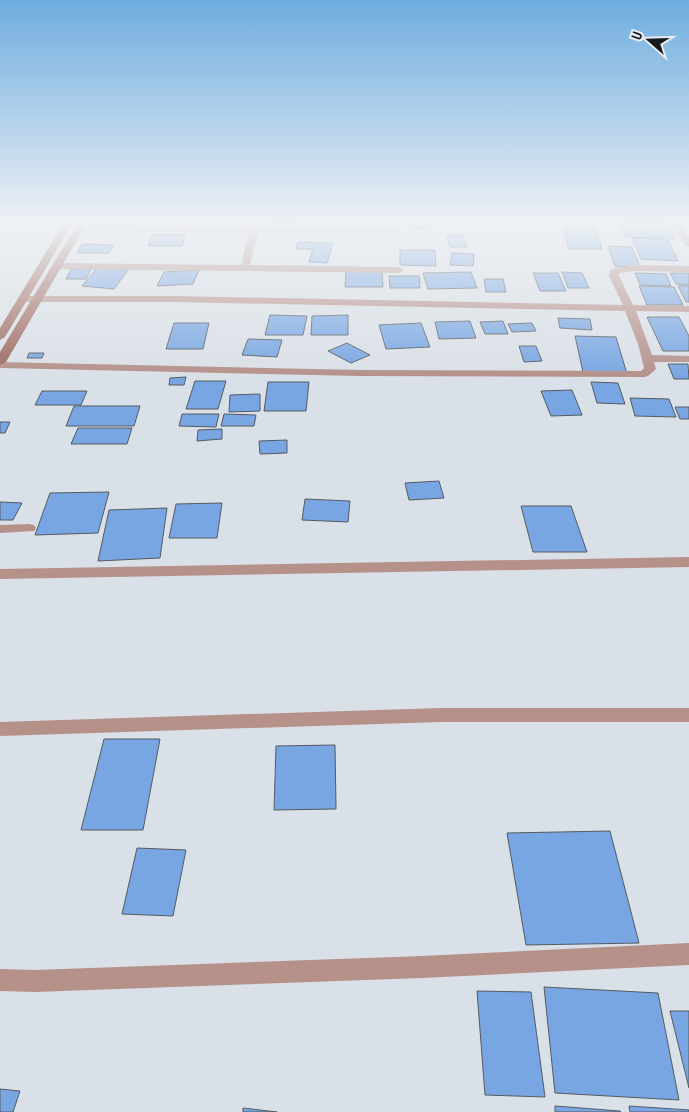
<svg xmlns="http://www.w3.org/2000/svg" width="689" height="1112" font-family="'PT Sans Narrow',sans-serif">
<rect width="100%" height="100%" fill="#dae0e7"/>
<g fill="#78a6e2" stroke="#555a61">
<path d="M114,221h19l-2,5h-19z"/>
<path d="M270,221h28v2l-28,1z"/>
<path d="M424,222l3,7 -18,1 -3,-7z"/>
<path d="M620,223l48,1 7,15 -49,-2z"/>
<path d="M563,227l32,1 7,21h-33z"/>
<path d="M153,234l33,1 -4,11h-34z"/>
<path d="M446,235h17l4,12h-17z"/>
<path d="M632,238l35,1 11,22 -37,-2z"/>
<path d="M298,242l35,1 -6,20 -18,-1 4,-13h-17z"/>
<path d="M82,244l32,1 -5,8h-32z"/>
<path d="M608,246l24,1 8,20 -25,-1z"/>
<path d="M400,250h35l1,16 -36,-1z"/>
<path d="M452,253l22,1 -1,12 -23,-1z"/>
<path d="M97,268l31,2 -14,19 -32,-3z"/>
<path d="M71,269h20l-5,10h-20z"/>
<path d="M199,270l-6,14 -36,2 7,-14z"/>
<path d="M346,271h36l1,16h-38z"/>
<path d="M471,272l6,16 -49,1 -5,-16z"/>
<path d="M562,272l20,1 7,15h-21z"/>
<path d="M533,273h25l8,18h-26z"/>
<path d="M635,273l31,1 5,12 -31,-1z"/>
<path d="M670,273h19v12l-13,-1z"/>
<path d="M389,276h30l1,12h-30z"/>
<path d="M484,279h19l3,13h-20z"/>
<path d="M639,286l35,1 9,18h-36z"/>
<path d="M678,286h11v16h-3z"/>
<path d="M270,315l37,1 -4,19h-38z"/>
<path d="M348,315v20h-37l1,-19z"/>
<path d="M647,317h32l10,19v15h-26z"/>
<path d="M558,318l32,1 2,11 -32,-2z"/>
<path d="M470,321l6,17 -37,1 -4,-17z"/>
<path d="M503,321l5,13h-23l-5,-12z"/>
<path d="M174,323h35l-6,26h-37z"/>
<path d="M421,323l9,24 -44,2 -7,-24z"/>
<path d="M532,323l4,8 -24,1 -4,-8z"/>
<path d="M575,336l41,1 11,37 -44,-2z"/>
<path d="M248,339l34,1 -5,17 -35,-2z"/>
<path d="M347,343l23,12 -19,8 -23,-12z"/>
<path d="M519,346h17l6,15 -18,1z"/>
<path d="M29,353h15l-2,5h-15z"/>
<path d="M668,364h20l1,15h-15z"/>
<path d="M186,377l-2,8h-15l1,-7z"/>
<path d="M195,381h31l-8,28h-32z"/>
<path d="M268,382h41l-3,29h-42z"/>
<path d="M591,382l27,1 7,21 -28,-1z"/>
<path d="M572,390l10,25 -31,1 -10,-25z"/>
<path d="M42,391h45l-6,14h-46z"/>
<path d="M260,394v17l-31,1 1,-17z"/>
<path d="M630,398l39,1 7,18 -41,-1z"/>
<path d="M74,406h66l-6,20h-68z"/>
<path d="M675,407h14v12h-9z"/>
<path d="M182,414h37l-3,13 -37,-1z"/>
<path d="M224,414l32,1 -2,11h-33z"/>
<path d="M0,422h10l-5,11h-5z"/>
<path d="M78,428h54l-5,16h-56z"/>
<path d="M222,429v10l-25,2 1,-11z"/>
<path d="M287,440v13l-27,1 -1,-13z"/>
<path d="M439,481l5,17 -35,2 -4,-17z"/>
<path d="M109,492l-11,41 -63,2 15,-42z"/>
<path d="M305,499l45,2 -2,21 -46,-2z"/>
<path d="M0,502l22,1 -9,17h-13z"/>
<path d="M222,503l-5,35h-48l7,-34z"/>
<path d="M521,506h50l16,46h-54z"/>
<path d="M167,508l-7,50 -62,3 11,-51z"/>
<path d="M104,739h56l-17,91h-62z"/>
<path d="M335,745l1,64 -62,1 2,-64z"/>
<path d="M610,831l29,112 -113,2 -19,-112z"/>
<path d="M137,848l49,2 -13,66 -51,-2z"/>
<path d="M544,987l114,6 21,107 -124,-7z"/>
<path d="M477,991l54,1 14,105 -60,-2z"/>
<path d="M670,1011h19v77z"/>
<path d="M0,1089l20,2 -7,21h-13z"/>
<path d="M555,1106l65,5 1,1h-66z"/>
<path d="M629,1106l60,4v2h-59z"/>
<path d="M243,1108l34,4h-34z"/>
</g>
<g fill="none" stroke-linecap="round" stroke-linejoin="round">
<g fill="#b5918a" fill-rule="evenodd">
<path d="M180,221h9l-3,5h64l2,-5h8l-1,5 138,2 4,3 -1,2 -142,-2 -8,34 149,2 5,3 -5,3 -343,-4 -5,-3 5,-3 185,2 8,-33 -169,-1 -4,-3 4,-3 97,1z"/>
<path d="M670,221h9l10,16v10l-3,-1z"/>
<path d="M634,265l55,1v6l-55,-1 -15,2v3l14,29 56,1v6l-53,-1 16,44 37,1v6h-35l2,7 -8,7 -4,1 -284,-1 -360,-8v-6l360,8 281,1 3,-3 -6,-24 -13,-33 -452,-9h-150l-5,-3 5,-3h150l450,9 -14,-29 1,-5 5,-3z"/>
<path d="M29,524l5,1 2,3 -2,3 -34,2v-8z"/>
<path d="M689,557v10l-689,12v-10z"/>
<path d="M440,708h249v14h-249l-440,14v-14z"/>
<path d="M689,943v22l-267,13 -387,14 -35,-1v-22l35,1 387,-14z"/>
</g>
<g fill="#9e6a61" fill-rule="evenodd">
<path d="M65,221h9l-69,116 -5,3v-12z"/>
<path d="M79,221h9l-82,141 -6,3v-13z"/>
</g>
</g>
<linearGradient id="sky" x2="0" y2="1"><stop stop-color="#6faddf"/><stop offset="0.59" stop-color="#eef1f4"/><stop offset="1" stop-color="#eef1f4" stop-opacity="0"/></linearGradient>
<rect width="689" height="377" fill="url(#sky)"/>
<g transform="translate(649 40) rotate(290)" stroke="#e7edf5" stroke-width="4" paint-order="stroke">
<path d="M0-4L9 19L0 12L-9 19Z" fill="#17191c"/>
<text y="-8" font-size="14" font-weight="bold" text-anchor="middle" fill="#17191c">U</text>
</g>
</svg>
